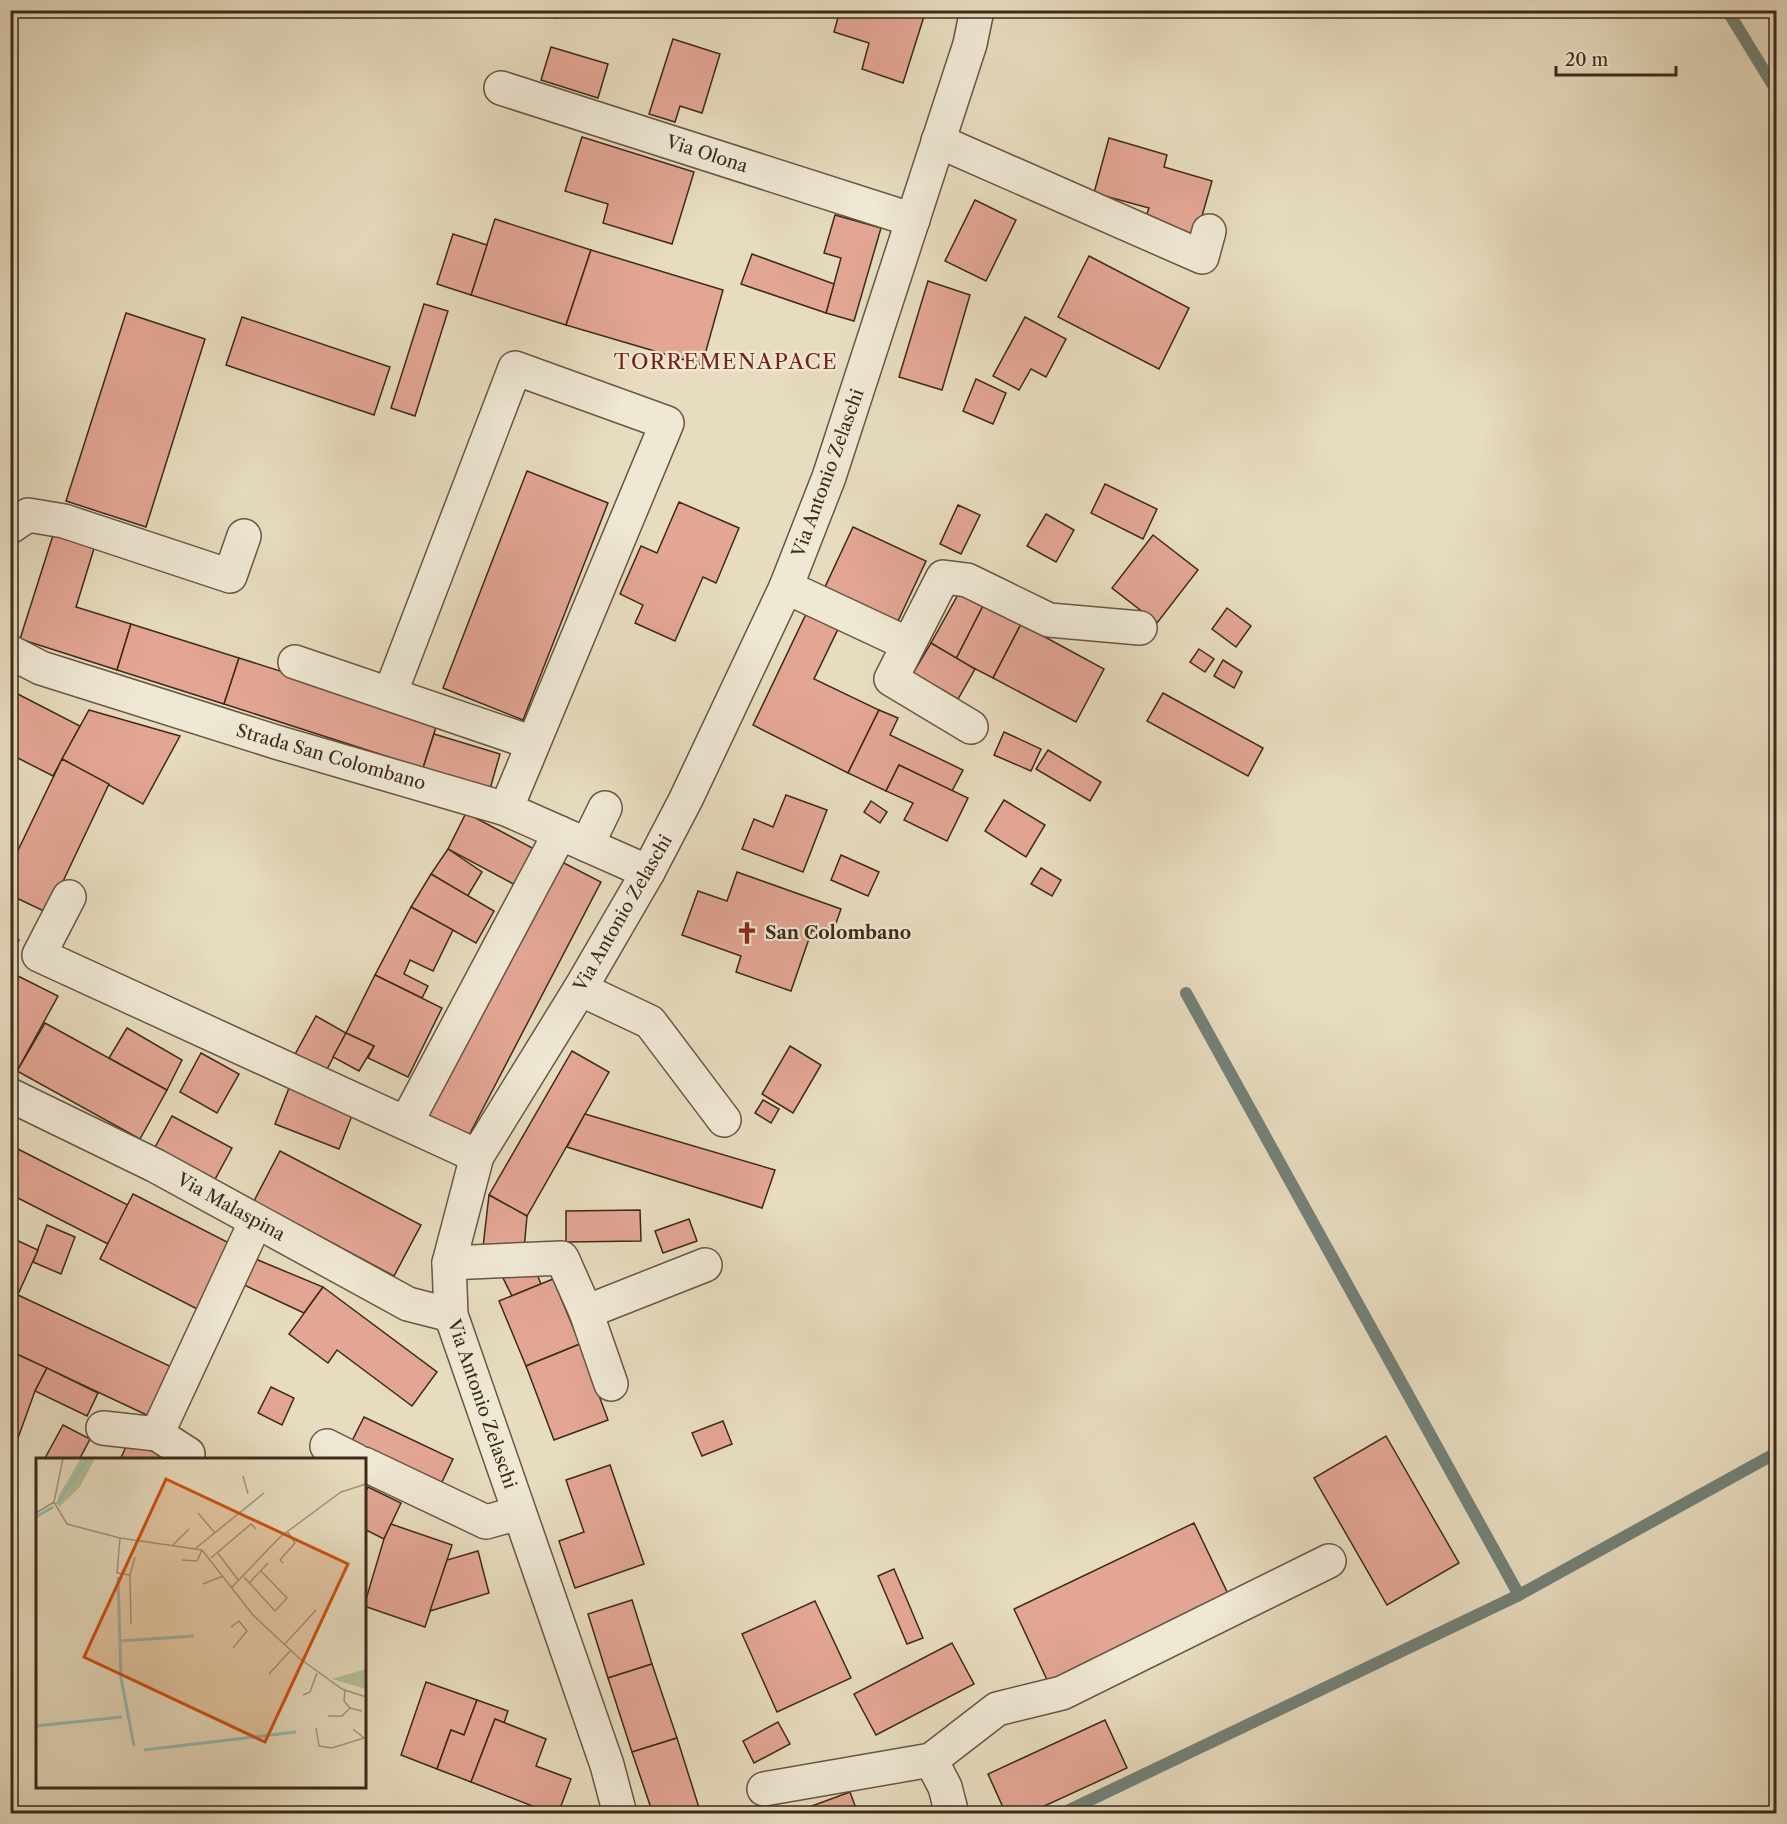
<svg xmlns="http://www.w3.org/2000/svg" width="1787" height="1824" font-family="'Libre Caslon Text',serif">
<rect width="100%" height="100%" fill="#e7dcbf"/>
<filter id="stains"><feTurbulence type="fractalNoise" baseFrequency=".00333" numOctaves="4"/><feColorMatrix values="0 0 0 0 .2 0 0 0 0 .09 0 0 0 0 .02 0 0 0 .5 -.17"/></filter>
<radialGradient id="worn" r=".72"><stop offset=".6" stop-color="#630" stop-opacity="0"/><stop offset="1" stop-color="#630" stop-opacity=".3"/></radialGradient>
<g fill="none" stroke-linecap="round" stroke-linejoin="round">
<g stroke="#738177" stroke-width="12">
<path d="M1727,10l49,80"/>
<path d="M1186,993l333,602"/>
<path d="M1061,1814l458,-219 257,-142"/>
</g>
</g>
<g fill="#e3a694" stroke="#3d2a1b" stroke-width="1.5">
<path d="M529,10h29l-2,8z"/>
<path d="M840,10h86l-23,73 -41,-14 7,-26 -35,-11z"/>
<path d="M673,39l47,15 -18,59 -22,-7 -5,16 -26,-8z"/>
<path d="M551,47l57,17 -10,34 -57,-18z"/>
<path d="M582,137l112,35 -22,72 -69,-21 5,-19 -43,-13z"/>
<path d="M1109,138l58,17 -3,12 48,14 -16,56 -52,-15 5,-14 -55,-15z"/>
<path d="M975,200l41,20 -30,61 -41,-20z"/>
<path d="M835,215l46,13 -27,93 -28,-8 15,-55 -17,-5z"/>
<path d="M495,219l96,31 -25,75 -95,-30z"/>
<path d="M453,234l34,11 -16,50 -34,-11z"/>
<path d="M591,250l132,40 -21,75 -136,-40z"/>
<path d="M752,254l82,30 -8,29 -85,-29z"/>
<path d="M1089,256l100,52 -30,61 -101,-52z"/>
<path d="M928,281l42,14 -28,95 -43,-13z"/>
<path d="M424,304l24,7 -33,105 -24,-8z"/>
<path d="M126,313l79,26 -59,188 -80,-26z"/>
<path d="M242,317l148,50 -16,48 -148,-50z"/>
<path d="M1025,317l41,22 -20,38 -15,-8 -12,21 -26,-14z"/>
<path d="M976,379l30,14 -13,31 -30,-13z"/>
<path d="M527,471l81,32 -85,217 -80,-32z"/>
<path d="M1105,484l52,25 -14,30 -52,-26z"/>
<path d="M679,502l60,26 -23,55 -13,-6 -28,64 -40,-18 8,-18 -23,-11 21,-48 16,7z"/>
<path d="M958,505l22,10 -19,39 -21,-10z"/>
<path d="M1046,514l28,16 -18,32 -29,-16z"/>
<path d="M853,527l73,34 -28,60 -73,-34z"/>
<path d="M55,529l41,13 -20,65 55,17 -14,46 -97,-31z"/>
<path d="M1153,535l45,35 -41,53 -45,-35z"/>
<path d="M959,593l25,11 -28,55 -25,-16z"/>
<path d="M984,604l37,20 -28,54 -37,-19z"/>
<path d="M1227,608l24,18 -15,21 -24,-18z"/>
<path d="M807,612l32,15 -25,52 65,31 -31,63 -95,-48z"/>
<path d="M131,624l108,34 -15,46 -107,-34z"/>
<path d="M1021,624l83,45 -28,53 -83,-44z"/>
<path d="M931,643l44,26 -17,30 -45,-26z"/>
<path d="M1199,649l15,10 -9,13 -15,-10z"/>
<path d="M239,658l199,63 -15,47 -199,-64z"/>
<path d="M1223,660l19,12 -8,16 -20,-12z"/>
<path d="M10,690l70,36 -27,50 -43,-22z"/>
<path d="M1163,693l100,55 -15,28 -101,-55z"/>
<path d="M89,710l91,26 -37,68 -81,-45z"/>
<path d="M879,710l19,8 -8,17 73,35 -11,21 -53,-26 -13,26 -38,-18z"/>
<path d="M1004,732l37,17 -10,22 -37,-16z"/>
<path d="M434,734l66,20 -10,35 -67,-21z"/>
<path d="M1048,750l53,32 -11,19 -54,-32z"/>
<path d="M62,759l47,25 -61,129 -38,-18v-28z"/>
<path d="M899,765l69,33 -21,43 -43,-21 9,-17 -27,-12z"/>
<path d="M786,795l41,15 -24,62 -61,-23 12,-30 19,8z"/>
<path d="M1004,800l41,25 -19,32 -41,-26z"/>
<path d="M871,801l16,11 -7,11 -16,-11z"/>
<path d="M466,813l72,38 -19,36 -71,-38z"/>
<path d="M10,847l8,4 -8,16z"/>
<path d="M448,849l34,23 -15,25 -36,-23z"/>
<path d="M841,855l38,17 -11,24 -37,-16z"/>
<path d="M558,860l43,22 -134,257 -43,-22z"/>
<path d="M1041,868l20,12 -9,16 -21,-12z"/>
<path d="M737,872l104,37 -10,28 -19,-7 -21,61 -55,-19 5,-16 -59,-21 16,-44 29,10z"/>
<path d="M431,874l63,37 -18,32 -65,-36z"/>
<path d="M411,907l42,23 -20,41 -23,-11 -6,14 24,12 -6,12 -47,-23z"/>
<path d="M10,936l9,4 -9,17z"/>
<path d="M10,972l48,24 -41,75 -7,-3z"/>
<path d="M375,975l67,33 -34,69 -40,-19 6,-12 -28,-13z"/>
<path d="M316,1016l30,17 -22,42 -31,-17z"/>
<path d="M45,1023l122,67 -27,49 -123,-68z"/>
<path d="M127,1028l55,32 -15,30 -58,-32z"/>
<path d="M346,1033l28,13 -15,25 -26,-14z"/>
<path d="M790,1046l31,19 -28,48 -31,-19z"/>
<path d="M572,1051l37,21 -82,144 -38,-21z"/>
<path d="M201,1053l38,21 -22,39 -37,-21z"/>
<path d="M289,1088l64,25 -14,36 -64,-25z"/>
<path d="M763,1100l16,9 -8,14 -16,-10z"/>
<path d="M585,1114l190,56 -13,38 -195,-61z"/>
<path d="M172,1116l60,32 -19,35 -60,-32z"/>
<path d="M10,1145l118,60 -20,39 -98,-50z"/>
<path d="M280,1151l141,74 -27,51 -140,-75z"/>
<path d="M133,1194l102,52 -34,65 -101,-52z"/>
<path d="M489,1195l38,21 -3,34 -41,-3z"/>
<path d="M640,1210l1,31 -75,1v-31z"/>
<path d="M689,1219l8,22 -34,12 -8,-22z"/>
<path d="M47,1225l28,12 -14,37 -28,-12z"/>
<path d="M14,1239l24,11 -28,62v-65z"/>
<path d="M253,1258l70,29 -19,26 -62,-29z"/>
<path d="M533,1264l8,20 -29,12 -9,-18z"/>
<path d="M553,1279l27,65 -54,22 -27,-65z"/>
<path d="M323,1287l114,85 -25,34 -75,-56 -9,13 -39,-29z"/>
<path d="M18,1295l156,73 -23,49 -141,-66v-39z"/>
<path d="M580,1344l28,76 -54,20 -28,-74z"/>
<path d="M10,1351l37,17 -12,23 -25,69z"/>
<path d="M47,1368l51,25 -11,23 -52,-25z"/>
<path d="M271,1387l23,11 -12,27 -24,-12z"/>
<path d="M364,1417l89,42 -13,27 -89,-43z"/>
<path d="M723,1421l9,23 -30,12 -10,-23z"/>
<path d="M63,1425l27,14 -11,21h-35z"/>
<path d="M1386,1436l73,127 -72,42 -73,-127z"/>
<path d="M129,1440l42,20h-51z"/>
<path d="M610,1465l34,99 -69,24 -16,-47 25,-9 -18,-52z"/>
<path d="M368,1487l33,16 -17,36 -20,-10v-34z"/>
<path d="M1194,1523l36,75 -181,86 -35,-75z"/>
<path d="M391,1524l61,21 -27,82 -61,-21 20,-67z"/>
<path d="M478,1551l11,42 -59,18 17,-51z"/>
<path d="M894,1569l29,69 -16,6 -29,-68z"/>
<path d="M632,1600l20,64 -44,14 -20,-64z"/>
<path d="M815,1601l36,77 -74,34 -35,-78z"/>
<path d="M952,1643l22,41 -98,51 -22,-41z"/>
<path d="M652,1664l25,74 -45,14 -24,-74z"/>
<path d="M426,1682l51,18 -13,35 -13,-5 -14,39 -36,-14z"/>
<path d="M477,1700l31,11 -4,12 -9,-4 -24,63 -34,-13 14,-39 13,5z"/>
<path d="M495,1719l51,20 -10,27 35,13 -13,35h-5l-82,-32z"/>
<path d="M1105,1720l22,48 -100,46h-21l-18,-40z"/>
<path d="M778,1722l12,22 -36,19 -11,-22z"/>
<path d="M677,1738l24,76h-48l-21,-62z"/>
<path d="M850,1792l8,22h-68z"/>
</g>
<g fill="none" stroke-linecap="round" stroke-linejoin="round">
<g stroke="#685644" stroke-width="36">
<g id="minor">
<path d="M501,88l412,132"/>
<path d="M938,141l264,116 7,-26"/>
<path d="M10,527l18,-12 36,6 166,55 14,-40"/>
<path d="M786,587l122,57"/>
<path d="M10,652l31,16 235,74 230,67 142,63"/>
<path d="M295,662l238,81"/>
<path d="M390,694l125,-326 152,55 -161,386"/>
<path d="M971,727l-80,-48 52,-102 24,3 82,40 91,8"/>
<path d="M587,845l18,-37"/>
<path d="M69,897l-30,58 438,201"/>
<path d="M580,989l70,33 74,98"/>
<path d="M10,1095l146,71 252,138 43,11"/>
<path d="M406,1123l154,-290"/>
<path d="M449,1263l113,-5 24,54 25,72"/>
<path d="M586,1312l119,-47"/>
<path d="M103,1428l54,6 31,20 -2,6"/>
<path d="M157,1434l99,-213"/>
<path d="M327,1446l28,14"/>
<path d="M364,1464l122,58 33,-9"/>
<path d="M931,1760l14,27 7,27"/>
<path d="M764,1789l167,-29 66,-51 65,-16 267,-132"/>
<path d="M620,1814l-13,-49 -156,-450 -2,-52 28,-107 103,-167 68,-117 38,-73 100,-212 43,-110 141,-433 7,-34"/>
</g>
</g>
<use href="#minor" stroke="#efe8d5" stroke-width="33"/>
</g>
<defs>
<g id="church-bare" transform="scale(1.8)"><path d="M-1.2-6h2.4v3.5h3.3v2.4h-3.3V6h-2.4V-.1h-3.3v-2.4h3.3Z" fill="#8f2418" stroke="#efe8d5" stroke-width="2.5" paint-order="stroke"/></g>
</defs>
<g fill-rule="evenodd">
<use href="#church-bare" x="747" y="933"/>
</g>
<g text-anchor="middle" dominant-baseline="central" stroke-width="4.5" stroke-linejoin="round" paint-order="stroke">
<g font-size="18" fill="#3d2a1b" stroke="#efe8d5">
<text transform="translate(707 154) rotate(18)">Via Olona</text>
<text transform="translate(828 473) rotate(-70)">Via Antonio Zelaschi</text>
<text transform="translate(331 757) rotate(16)">Strada San Colombano</text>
<text transform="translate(623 913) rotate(-60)">Via Antonio Zelaschi</text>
<text transform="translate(231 1207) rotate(29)">Via Malaspina</text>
<text transform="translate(482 1404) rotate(71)">Via Antonio Zelaschi</text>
</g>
<g font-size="18" font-weight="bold" fill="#3d2a1b" stroke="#efe8d5" text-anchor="start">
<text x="765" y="933">San Colombano</text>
</g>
<g font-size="21" letter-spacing="1.5" fill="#7a1f14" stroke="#efe8d5">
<text x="726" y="361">TORREMENAPACE</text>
</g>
</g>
<g transform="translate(36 1458)">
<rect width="330" height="330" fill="#e7dcbf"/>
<path d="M45,0h14l-15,29 -21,20 -1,-10zM330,211v20l-34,-10z" fill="#b2c194"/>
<path fill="none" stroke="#97bbb5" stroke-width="3" d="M21,46l31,-46M0,59l17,-10M82,119l3,101 13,68M84,183l74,-5M0,268l86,-9M108,292l152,-18"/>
<path fill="none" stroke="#a3957d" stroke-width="1.5" d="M27,0l-9,44 13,22 53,14 82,12 51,65 46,43 43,31 24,8M207,18l5,18M0,55l18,-11M162,55l17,20M84,80l-3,35 13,2M137,87l16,-16M160,90l68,-55M181,94l22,29M175,100l40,-34 5,5M146,102l15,1 5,-11M247,105l-3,-3 15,-17 -8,-12M208,119l31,34 12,-13 -26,-27M213,125l19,-20M167,126l20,-8M195,130l49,-51 61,-45 25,-8M95,166l-1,-49 5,-18M195,169l8,-6 8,10 -14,17M248,187l32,-35M233,216l21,-23M309,232l-1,11 6,7M267,237l7,-3 7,-19M292,258h14l8,-8 12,3M280,270l3,18 13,2 32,-10 -11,-9"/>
<path fill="#ce520e" fill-opacity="0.15" stroke="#ce520e" stroke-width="3" d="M130,21l182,85 -83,178 -181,-85z"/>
<rect width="330" height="330" fill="none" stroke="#3d2a1b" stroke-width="3"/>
</g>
<rect width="1787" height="1824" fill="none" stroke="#e7dcbf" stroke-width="36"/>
<rect x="12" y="12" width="1763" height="1800" fill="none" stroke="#3d2a1b" stroke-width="3"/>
<rect x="18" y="18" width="1751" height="1788" fill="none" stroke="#3d2a1b" stroke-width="1.5"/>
<path d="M1556 66v9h120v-9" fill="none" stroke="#3d2a1b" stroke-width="3"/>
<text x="1565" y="66" font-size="18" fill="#3d2a1b" stroke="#efe8d5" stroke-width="4.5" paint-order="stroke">20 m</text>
<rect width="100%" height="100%" filter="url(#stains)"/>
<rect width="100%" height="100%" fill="url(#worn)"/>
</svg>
